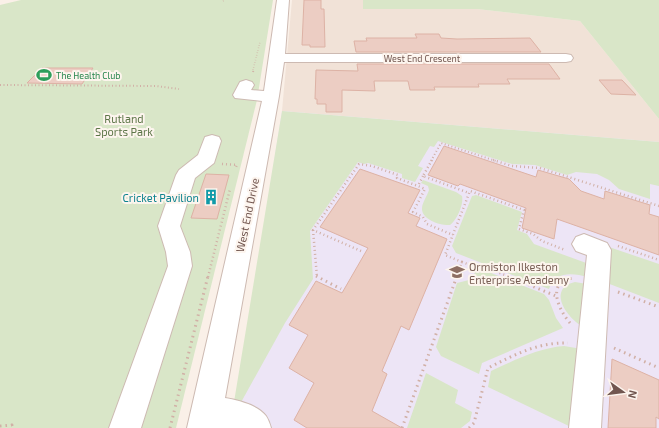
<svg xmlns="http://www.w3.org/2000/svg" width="659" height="428" font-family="'Exo 2',sans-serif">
<rect width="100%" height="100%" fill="#faf0e8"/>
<path fill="#f1e2d7" d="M292,0h71l1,9h113l103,12 79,98v23l-377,-31z"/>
<path fill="#ede5f6" d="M282,111l377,31v286h-427z"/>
<g fill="#d9e6c8">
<path d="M21,0h252l-16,100 -81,328h-176v-423z"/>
<path d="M363,0h296v119l-79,-98 -103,-12h-114z"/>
<path d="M282,111l377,31v44l-9,-2v15l-31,-10 -10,-9 -12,-6 -21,-2 -9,3 -32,-10 -23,-1 -74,-23 -4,6 -4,-1 -12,20 5,2 -8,14 -13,-4v-4l-34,-11 -4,1 -6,-2 -48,69 3,48 -28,44 -46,83 -5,-4z"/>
<path d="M423,180l33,12 6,4c2,8 -5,24 -12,29 -8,1 -29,-5 -28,-17 0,-5 5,-12 7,-18l-1,-4 -7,-3z"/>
<path d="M476,195l46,17 -5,18 10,4 7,10 55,20 -1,13c-16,-4 -33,-6 -39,12l-93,-36 -4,-7 20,-50z"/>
<path d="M609,247l50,17v39l-52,-20z"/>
<path d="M476,267l68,27 5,6 7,18 7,10 -81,35 -3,11 -38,-18 -5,-9 21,-64 16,-4z"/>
<path d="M575,282l12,2 -4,43c-16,-9 -37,-38 -8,-45z"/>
<path d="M564,346l18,3 -9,79 -85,-41 3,-16c24,-11 47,-23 73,-25z"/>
<path d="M426,373l32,17 -3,13 17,9 -2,9 -9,7h-54z"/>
</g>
<g fill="#eccdc3" stroke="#ddb2a5">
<path d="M304,0h17v9h3l1,38h-15v-2h-8z"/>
<path d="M415,34h24l2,4 16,1 73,-1 11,14h-185l-2,-11h13l-1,-3h51z"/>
<path d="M357,64h192l11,15h-53l3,5h-32l1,3h-45l1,3h-25l-2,-9h-34l1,10 -33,-1v22h-16v-8h-9v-5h-2l1,-29 42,1z"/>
<path d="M42,68h51l-11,16 -55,-1z"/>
<path d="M599,80h23l14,15 -25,-1z"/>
<path d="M444,146l92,31 2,-7 31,9 12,12 23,8 1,-8 45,14 -1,9 10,3v38l-102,-36 -3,20 -32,-11 4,-20 -66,-24 -2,2 -30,-11z"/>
<path d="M360,169l60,21 -12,23 12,5 -4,8 31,13 -38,91 -8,-4 -19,45 5,3 -15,37 30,17h-95l-13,-8 20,-37 -25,-15 19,-33 -19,-10 27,-44 26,12 26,-45 -48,-21z"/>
<path d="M206,174l23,1 -12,44 -26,-1z"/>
<path d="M612,359l47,21v39l-3,-2v11h-48z"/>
</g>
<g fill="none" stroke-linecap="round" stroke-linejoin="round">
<g stroke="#cdbab2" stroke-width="2">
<g id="minor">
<path d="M277,0h12l-4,54h281l5,1 2,3 -2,3 -5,1h-282l-5,34 -54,302c12,2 33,7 41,18 2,3 4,8 5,12h-84l75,-327 -27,-3 -2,-3 7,-13 6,-2 6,2 2,3 -3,5 13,1z"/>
<path d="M212,135l7,2 2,4 -7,22 -19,15 -15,48 10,26 2,14 -51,162h-32l59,-162 -2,-14 -8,-26 18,-51 3,-5 19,-15 7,-18z"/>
<path d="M584,234l23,9 4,7 -10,178h-32l18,-173 -11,-4 -4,-7 4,-7z"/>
</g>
</g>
<g stroke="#d1b0a6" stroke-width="1.5" stroke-dasharray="0.5 2" stroke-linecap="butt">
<path d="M223,1l2,-1"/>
<path d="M253,70l7,-28"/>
</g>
<g stroke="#d1b0a6" stroke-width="2" stroke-dasharray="1 2.5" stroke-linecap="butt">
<path d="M253,72l1,-3"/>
<path d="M0,85l156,1 23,3"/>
<path d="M431,161l10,-18 55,18"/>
</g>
<g stroke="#d1b0a6" stroke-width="2.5" stroke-dasharray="1 3" stroke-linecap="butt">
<path d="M432,160l-9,16 46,17"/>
<path d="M493,160l19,6 28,2 119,38"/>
<path d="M222,164l15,1 -1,2"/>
<path d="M423,176l-5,10 7,3 -12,23 10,5 4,7 26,11"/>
<path d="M313,230l4,47"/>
<path d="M618,246l41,14"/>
<path d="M361,251l-48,-21 46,-66 13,2 26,9 -1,3 21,8"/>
<path d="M462,262l-17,-7 25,-64 54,19 -5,19 14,5 9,7 23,9"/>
<path d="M208,277l22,-88"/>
<path d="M456,277l6,-15 8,3 7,-1 33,13"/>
</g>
<g stroke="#d1b0a6" stroke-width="3" stroke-dasharray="1.5 4" stroke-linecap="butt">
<path d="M316,276l25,13"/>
<path d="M508,276l48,20"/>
<path d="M618,292l41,15"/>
<path d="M570,323c-12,-14 -25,-43 5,-45"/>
<path d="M614,348l45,20"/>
<path d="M0,426l12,-1 -1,3"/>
<path d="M170,428l38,-152"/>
<path d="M402,428l55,-152"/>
<path d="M469,428l5,-5 14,-55c26,-13 50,-26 80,-25"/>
</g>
<use href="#minor" fill="#fff" fill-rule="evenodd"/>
</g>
<defs>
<g id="stadium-bare" transform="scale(1.2)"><path d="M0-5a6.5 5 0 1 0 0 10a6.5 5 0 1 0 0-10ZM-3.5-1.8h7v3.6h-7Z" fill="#2e9e5b" stroke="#fdf5ee" stroke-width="2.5" paint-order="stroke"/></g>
<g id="building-bare" transform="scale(1.2)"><path d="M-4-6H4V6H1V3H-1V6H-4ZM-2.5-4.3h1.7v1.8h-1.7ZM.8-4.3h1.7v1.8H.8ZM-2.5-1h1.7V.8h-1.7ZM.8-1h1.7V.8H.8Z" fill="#0f9aa8" stroke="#fdf5ee" stroke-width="2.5" paint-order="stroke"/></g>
<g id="school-bare" transform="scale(1.2)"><path d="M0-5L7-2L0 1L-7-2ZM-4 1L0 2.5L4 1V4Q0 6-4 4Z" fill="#8d6e63" stroke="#fdf5ee" stroke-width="2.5" paint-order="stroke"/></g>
</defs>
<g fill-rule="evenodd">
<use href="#stadium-bare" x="44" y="75"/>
<use href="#building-bare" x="211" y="197"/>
<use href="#school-bare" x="457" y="272"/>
</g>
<g text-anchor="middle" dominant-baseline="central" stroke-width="4" stroke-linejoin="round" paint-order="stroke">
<g font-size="9" fill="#71564f" stroke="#fdf5ee">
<text x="422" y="58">West End Crescent</text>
</g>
<g font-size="9" fill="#27864d" stroke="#fdf5ee" text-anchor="start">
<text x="56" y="75">The Health Club</text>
</g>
<g font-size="11" fill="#5d7648" stroke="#fdf5ee">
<text x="124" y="118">Rutland<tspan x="124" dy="13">Sports Park</tspan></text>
</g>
<g font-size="11" fill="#0d838f" stroke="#fdf5ee" text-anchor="end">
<text x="199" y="197">Cricket Pavilion</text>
</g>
<g font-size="11" fill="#71564f" stroke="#fdf5ee">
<text transform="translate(247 215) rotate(-78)">West End Drive</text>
</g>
<g font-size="11" fill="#785e54" stroke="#fdf5ee" text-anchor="start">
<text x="469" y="266">Ormiston Ilkeston<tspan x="469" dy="13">Enterprise Academy</tspan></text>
</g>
</g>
<g transform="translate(623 392) rotate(104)" stroke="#fdf5ee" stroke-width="3" paint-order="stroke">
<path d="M0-3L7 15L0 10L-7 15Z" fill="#71564f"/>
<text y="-6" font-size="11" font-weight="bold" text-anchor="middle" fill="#71564f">N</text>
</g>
</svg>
